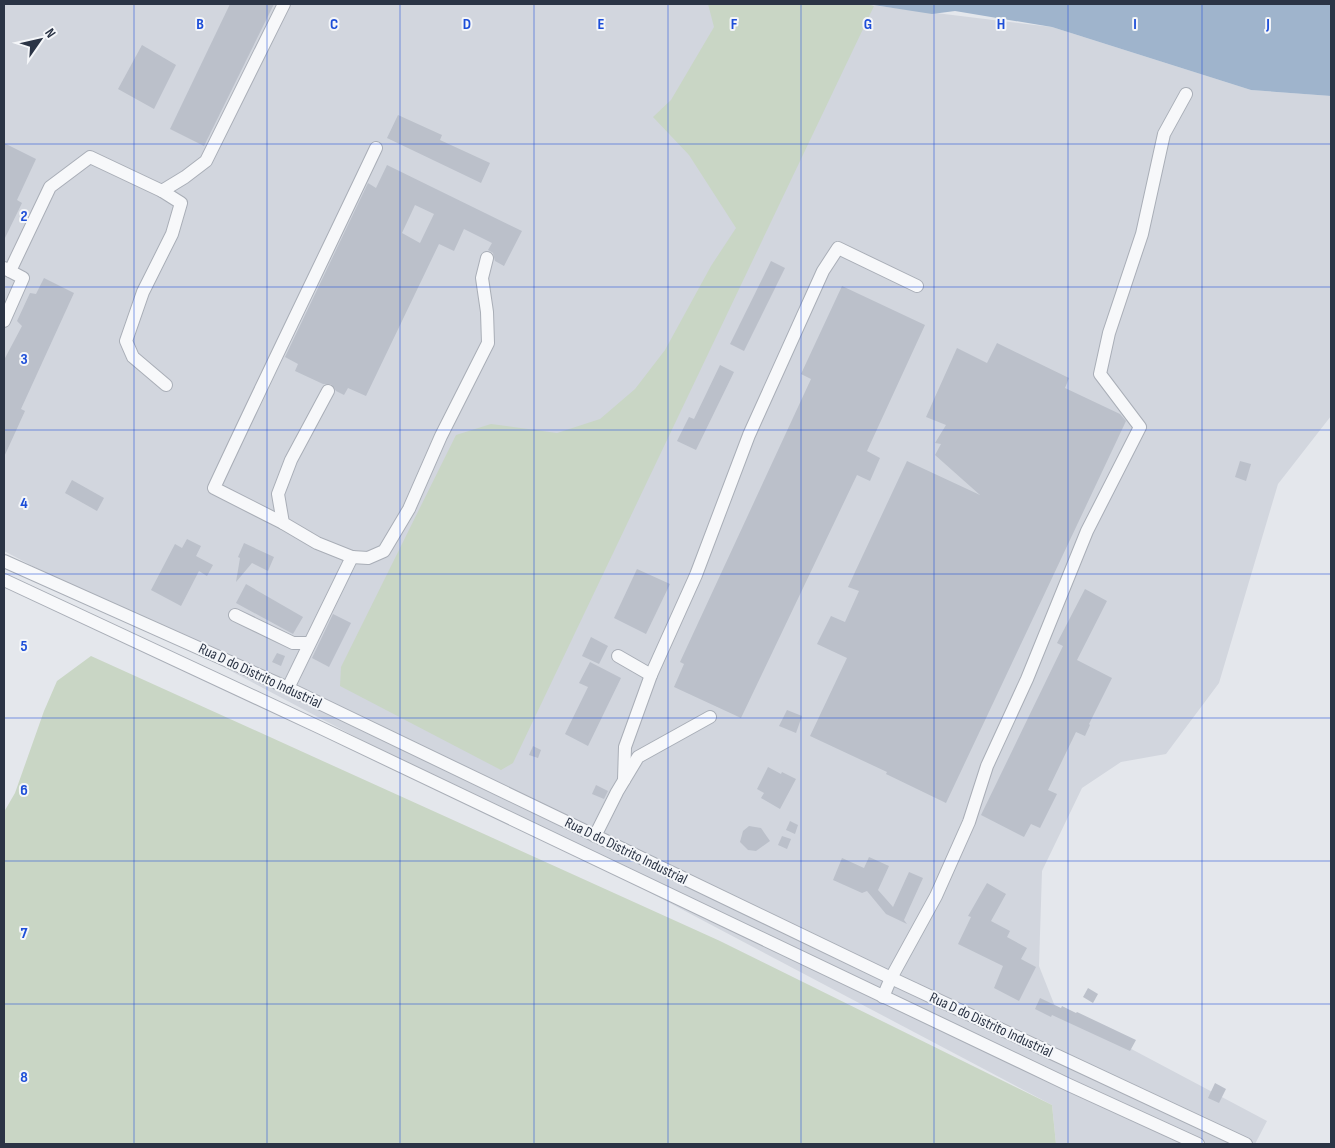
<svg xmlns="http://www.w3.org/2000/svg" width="1335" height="1148" font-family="'Sofia Sans Condensed',sans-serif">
<rect width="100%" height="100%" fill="#e4e7ec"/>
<path fill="#d2d6de" d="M4,4h858l190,23 199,63 80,6v320l-53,68 -59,199 -53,71 -45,8 -39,26 -40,83 -3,95 17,43 211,112 -12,23h-199l-4,-39 -1048,-554z"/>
<g fill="#c9d6c5">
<path d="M708,4h159l7,2 -361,757 -12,7 -161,-84 1,-19 115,-232 35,-11 66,9 43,-14 35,-30 30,-39 46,-84 25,-38 -47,-73 -36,-38 18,-17 43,-73z"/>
<path d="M91,656l629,285 332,164 4,39h-1052v-332l11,-19 29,-82 13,-30z"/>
</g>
<path fill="#9fb4cc" d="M867,4h464v92l-80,-6 -199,-63 -97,-16 -23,3z"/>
<g fill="#bbc0ca" fill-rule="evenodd">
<path d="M230,4h44l-70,142 -34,-17z"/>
<path d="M142,45l34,20 -22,44 -36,-20z"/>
<path d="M398,115l44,20 -2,5 50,23 -9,20 -94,-45z"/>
<path d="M4,143l32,16 -19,41 5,3 -18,37z"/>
<path d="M387,165l135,66 -18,35 -9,-5 -2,-8 -5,-3 4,-7 -28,-14 -10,22 -15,-7 -73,152 -18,-8 -4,7 -8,-4 -5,-7h-8l-28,-13 3,-7 -13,-7 83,-174 8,5zM415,205l19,9 -14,29 -18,-10z"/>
<path d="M771,261l14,7 -41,83 -14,-7z"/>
<path d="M44,278l30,15 -53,116 4,2 -21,46v-97l18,-34 -5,-5 13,-28 6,1z"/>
<path d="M842,286l83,39 -58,126 13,7 -10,23 -13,-6 -116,243 -67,-31 10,-23 -4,-2 131,-283 -10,-5z"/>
<path d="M997,343l72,35 -4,10 55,26 6,7 -180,382 -60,-29 1,-2 -77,-36 37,-78 -30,-14 14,-28 14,6 14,-31 -11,-4 59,-126 73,34 -45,-40 6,-11 -6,-1 11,-18 -20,-8 31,-69 30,15z"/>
<path d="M720,365l14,7 -38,78 -19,-9 12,-24 5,2z"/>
<path d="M1240,461l11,3 -5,17 -11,-4z"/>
<path d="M72,480l32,18 -7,13 -32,-18z"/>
<path d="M187,539l14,7 -5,10 17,9 -6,11 -8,-5 -18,35 -30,-16 24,-46 7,4z"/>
<path d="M244,543l30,14 -6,14 -16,-8 -16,19 4,-24 -2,-1z"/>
<path d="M637,569l33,15 -24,50 -32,-16z"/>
<path d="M246,584l57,33 -10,17 -57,-31z"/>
<path d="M1085,589l22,12 -30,59 35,18 -23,46 1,1 -5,11 -9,-4 -28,58 9,4 -17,34 -9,-4 -7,13 -43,-22 82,-169 -6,-3z"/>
<path d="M333,614l18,9 -22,44 -17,-9z"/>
<path d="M591,637l17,9 -9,18 -17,-8z"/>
<path d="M277,653l8,3 -4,10 -9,-4z"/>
<path d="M590,662l31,16 -33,68 -23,-12 23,-47 -9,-4z"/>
<path d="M787,710l15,6 -6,17 -17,-7z"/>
<path d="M533,746l8,4 -3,8 -9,-3z"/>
<path d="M768,767l13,7 1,-2 14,7 -16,30 -19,-11 3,-5 -7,-4z"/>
<path d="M596,785l12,6 -4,8 -12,-5z"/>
<path d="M790,821l8,4 -3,9 -9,-4z"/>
<path d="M749,826l12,2 9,13 -14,10 -8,-1 -8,-8 3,-11z"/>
<path d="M782,836l9,3 -4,10 -9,-4z"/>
<path d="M869,857l20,9 -11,24 15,17 16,-35 14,6 -19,42 3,4 -21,-10 -19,-23 -5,2 -29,-13 9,-22 22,10z"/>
<path d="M987,883l19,11 -15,27 19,10 -3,6 20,11 -6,11 15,8 -17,34 -25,-13 9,-22 -45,-22 13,-27 -3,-1z"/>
<path d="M1088,988l10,6 -5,9 -10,-6z"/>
<path d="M1040,998l21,10 1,-2 14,7 1,-1 59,28 -6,11 -78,-36 -1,2 -16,-8z"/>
<path d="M1215,1083l11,6 -7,14 -11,-5z"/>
</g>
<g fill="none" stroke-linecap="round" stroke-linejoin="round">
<g stroke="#a9aeb7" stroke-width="14">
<g id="minor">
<path d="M162,191l19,12 -9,31 -29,58 -17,49 7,16 33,28"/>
<path d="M4,268l19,10 -19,43"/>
<path d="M10,271l40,-84 40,-30 72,34 23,-14 21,-16 78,-157"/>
<path d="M283,523l-69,-35c53,-114 108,-226 162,-340"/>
<path d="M352,557l16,1 16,-7 25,-42 32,-73 47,-93 -1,-31 -5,-34 5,-20"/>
<path d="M4,561l284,127 603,290 355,166"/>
<path d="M4,580l317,148 748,357 129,59"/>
<path d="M235,615l58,28h16"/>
<path d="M618,656l33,19"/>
<path d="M288,688l64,-131 -35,-14 -34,-20 -5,-29 13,-34 37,-69"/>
<path d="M624,780l1,-33 26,-72 45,-100 53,-140 74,-164 15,-23 79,38"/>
<path d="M595,836l22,-44 21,-35 72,-40"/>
<path d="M883,997l8,-19 45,-82 33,-74 18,-56 40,-87 60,-148 53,-104 -40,-53 9,-41 33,-99 22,-100 22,-40"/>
</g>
</g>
<use href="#minor" stroke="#f7f8fa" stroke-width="12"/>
</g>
<path fill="none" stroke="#1d4ed8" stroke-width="1" stroke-opacity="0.55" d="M134,4v1140M267,4v1140M400,4v1140M534,4v1140M668,4v1140M801,4v1140M934,4v1140M1068,4v1140M1202,4v1140M4,144h1327M4,287h1327M4,430h1327M4,574h1327M4,718h1327M4,861h1327M4,1004h1327"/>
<g text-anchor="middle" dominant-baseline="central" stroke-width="4" stroke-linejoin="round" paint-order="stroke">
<g font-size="15" fill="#2b3445" stroke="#f4f6f9">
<text transform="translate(260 676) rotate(25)">Rua D do Distrito Industrial</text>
<text transform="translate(626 851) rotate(26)">Rua D do Distrito Industrial</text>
<text transform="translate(991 1025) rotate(25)">Rua D do Distrito Industrial</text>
</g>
</g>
<g font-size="16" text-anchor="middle" font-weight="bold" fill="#1d4ed8" stroke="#f4f6f9" stroke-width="4" stroke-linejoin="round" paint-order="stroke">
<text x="200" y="29">B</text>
<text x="334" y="29">C</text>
<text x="467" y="29">D</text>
<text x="601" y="29">E</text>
<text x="734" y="29">F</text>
<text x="868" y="29">G</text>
<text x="1001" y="29">H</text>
<text x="1135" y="29">I</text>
<text x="1268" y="29">J</text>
<text x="24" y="221">2</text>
<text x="24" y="364">3</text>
<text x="24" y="508">4</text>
<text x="24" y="651">5</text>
<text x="24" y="795">6</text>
<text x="24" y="938">7</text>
<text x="24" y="1082">8</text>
</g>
<rect width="1335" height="1148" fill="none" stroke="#2b3445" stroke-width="10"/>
<g transform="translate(40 40) rotate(56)" stroke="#f4f6f9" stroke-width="4" paint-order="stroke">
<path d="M0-4L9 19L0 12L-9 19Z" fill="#2b3445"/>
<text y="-8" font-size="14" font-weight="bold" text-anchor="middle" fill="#2b3445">N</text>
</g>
</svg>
